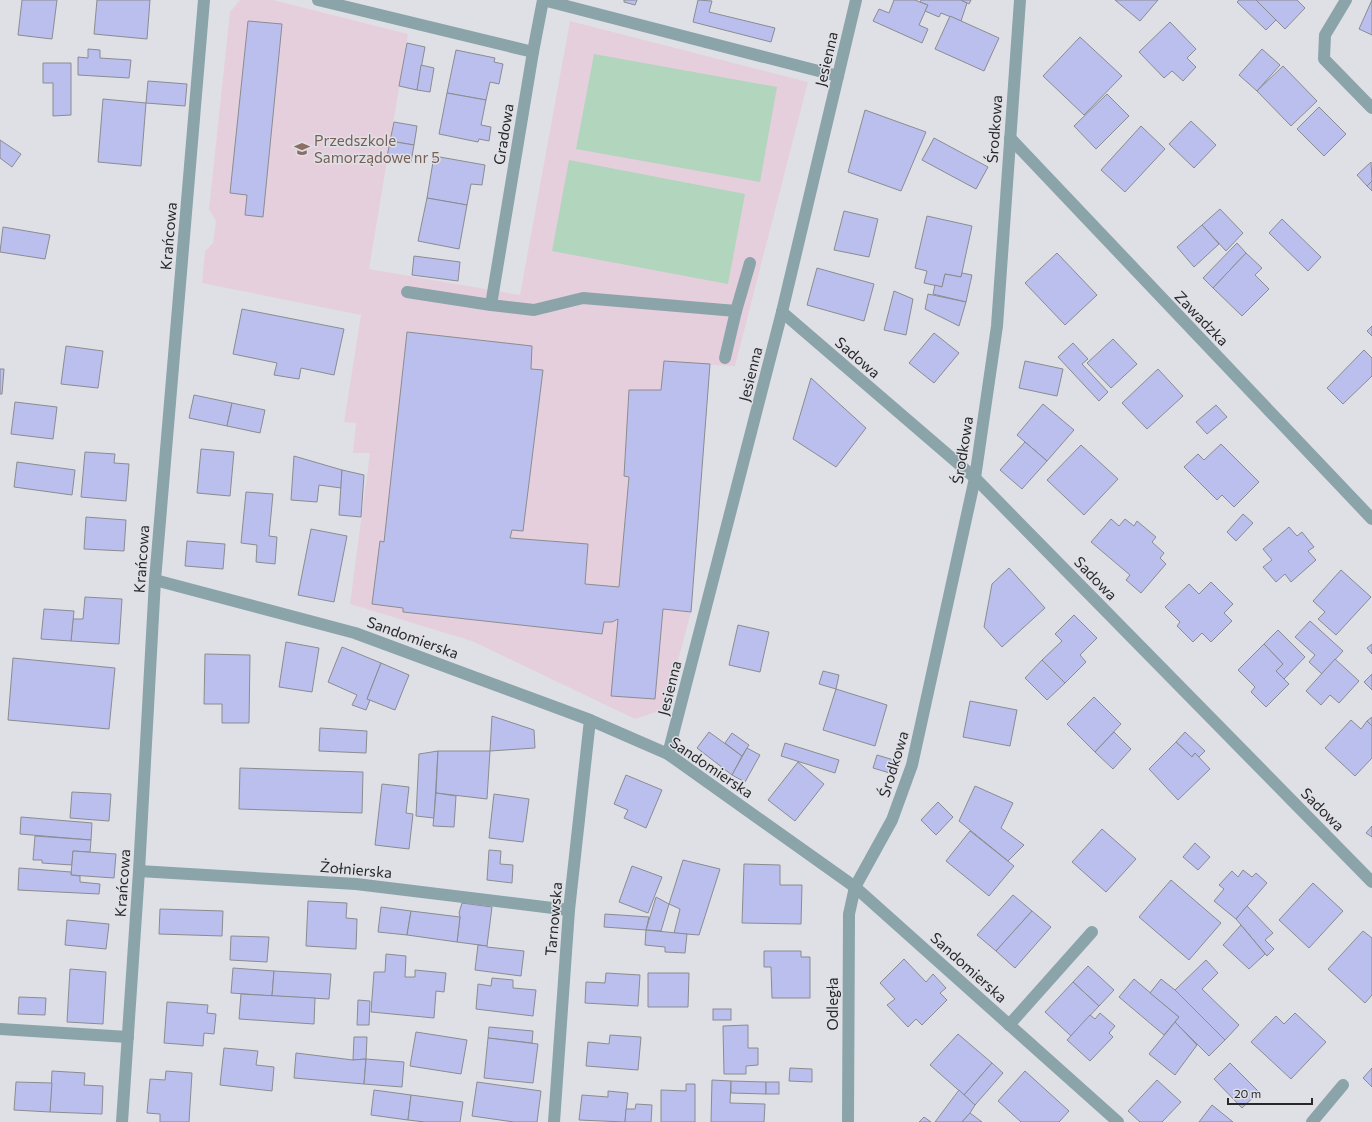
<svg xmlns="http://www.w3.org/2000/svg" width="1372" height="1122" font-family="Commissioner,sans-serif">
<rect width="100%" height="100%" fill="#dfe0e6"/>
<path fill="#e6cfdc" d="M240,0h33l135,34 -39,235 151,26 50,-274 238,61 -73,284 -25,-1 -19,247 -26,97 -30,10 -163,-78 -122,-37 20,-151h-17l3,-30 -12,-1 17,-107 -159,-32 3,-32 8,-8 3,-22 -7,-12 21,-197z"/>
<g fill="#b1d5bd">
<path d="M594,54l183,33 -17,95 -184,-33z"/>
<path d="M569,160l176,34 -17,90 -176,-33z"/>
</g>
<g fill="#babfee" stroke="#8b8c91">
<path d="M22,0h35l-5,39 -34,-4z"/>
<path d="M97,0h53l-3,39 -53,-5z"/>
<path d="M624,0h13l-2,5 -11,-3z"/>
<path d="M698,0l14,1 -3,11 66,16 -4,14 -78,-20z"/>
<path d="M894,0h21l13,5 -9,20 9,4 -6,14 -49,-22 6,-12 10,4z"/>
<path d="M921,0h40l6,3 -6,18 -20,-8 -2,4 -14,-6 3,-6 -8,-3z"/>
<path d="M961,0h10l-2,4z"/>
<path d="M1115,0h43l-18,21z"/>
<path d="M1239,0h17l20,20 -10,10 -29,-28z"/>
<path d="M1256,0h41l8,8 -20,21z"/>
<path d="M1372,0v35l-13,-6z"/>
<path d="M950,16l49,22 -15,33 -49,-22z"/>
<path d="M248,21l34,3 -19,193 -18,-2 2,-20 -17,-2z"/>
<path d="M1170,22l26,27 -9,9 9,9 -13,14 -11,-10 -8,7 -25,-26z"/>
<path d="M1080,37l42,39 -38,39 -41,-39z"/>
<path d="M407,43l18,4 -8,43 -18,-4z"/>
<path d="M88,49l12,1v8l31,2 -2,18 -51,-3v-18l10,1z"/>
<path d="M1262,49l18,16 -23,26 -18,-16z"/>
<path d="M456,50l39,8 -1,4 9,2 -4,20 -9,-2 -4,18 -39,-7z"/>
<path d="M43,63h28v52l-18,1v-33h-10z"/>
<path d="M421,65l13,3 -4,24 -13,-2z"/>
<path d="M1283,66l34,35 -26,25 -34,-35z"/>
<path d="M148,81l39,3 -2,22 -39,-3z"/>
<path d="M447,93l39,7 -5,25 10,2 -2,14 -10,-2 -1,3 -39,-8z"/>
<path d="M1107,94l22,22 -33,33 -22,-23z"/>
<path d="M103,99l43,4 -5,63 -43,-4z"/>
<path d="M1319,107l27,27 -22,22 -27,-27z"/>
<path d="M865,110l61,22 -25,59 -53,-19z"/>
<path d="M1191,121l25,24 -22,23 -25,-24z"/>
<path d="M394,122l23,4 -3,19 -24,-4z"/>
<path d="M1141,126l24,23 -40,43 -24,-22z"/>
<path d="M934,138l54,29 -12,22 -54,-29z"/>
<path d="M0,140l21,14 -9,13 -12,-9z"/>
<path d="M390,141l24,4 -3,17 -24,-5z"/>
<path d="M434,156l51,9 -3,20 -11,-1 -4,21 -40,-7z"/>
<path d="M1371,162l1,19 -5,5 -10,-11z"/>
<path d="M1372,181v10l-5,-5z"/>
<path d="M427,198l40,7 -8,44 -41,-8z"/>
<path d="M1220,209l23,24 -17,18 -24,-26z"/>
<path d="M844,211l34,8 -9,38 -35,-7z"/>
<path d="M927,216l45,10 -11,51 -16,-3 -3,13 -18,-4 3,-12 -12,-3z"/>
<path d="M1282,219l39,38 -13,14 -39,-38z"/>
<path d="M1202,225l17,19 -25,23 -17,-20z"/>
<path d="M3,227l47,8 -5,24 -45,-7z"/>
<path d="M1237,243l9,10 -33,35 -10,-10z"/>
<path d="M1057,253l40,42 -32,30 -40,-42z"/>
<path d="M1246,253l16,15 -7,7 14,14 -27,27 -29,-28z"/>
<path d="M414,256l46,6 -2,19 -46,-6z"/>
<path d="M817,268l57,16 -10,37 -57,-16z"/>
<path d="M962,273l10,2 -6,27 -33,-8 2,-9 7,2 3,-13 16,3z"/>
<path d="M894,291l19,8 -7,36 -22,-5z"/>
<path d="M928,294l38,8 -7,24 -34,-17z"/>
<path d="M242,309l102,20 -10,46 -33,-7 -2,11 -25,-4 3,-12 -44,-9z"/>
<path d="M1372,326v10l-5,-5z"/>
<path d="M407,332l125,14 -1,23 12,1 -20,161 -11,-1 -2,8 78,6 -3,40 34,3 10,-110 -5,-1 5,-86h32l3,-29 46,3 -19,248 -28,-3 -8,90 -44,-3 7,-77 -6,3h-8l-2,12 -199,-22v-4l-31,-4 8,-63 4,1z"/>
<path d="M934,333l25,20 -25,30 -25,-20z"/>
<path d="M1113,339l24,25 -26,24 -24,-25z"/>
<path d="M1073,343l15,16 -6,5 26,28 -9,9 -41,-44z"/>
<path d="M66,346l37,5 -5,37 -37,-4z"/>
<path d="M1364,350l8,8v18l-29,28 -16,-16z"/>
<path d="M1025,361l38,8 -6,27 -38,-8z"/>
<path d="M0,369h4l-2,25h-2z"/>
<path d="M1158,369l25,27 -36,33 -25,-26z"/>
<path d="M811,378l55,50 -30,39 -43,-28z"/>
<path d="M194,395l38,8 -5,23 -38,-8z"/>
<path d="M15,402l42,5 -4,32 -42,-5z"/>
<path d="M232,403l33,7 -5,23 -33,-7z"/>
<path d="M1043,404l31,26 -27,31 -30,-26z"/>
<path d="M1216,405l11,12 -20,17 -11,-12z"/>
<path d="M1025,442l22,19 -25,28 -22,-19z"/>
<path d="M1221,444l38,38 -25,25 -12,-12 -5,5 -33,-33 14,-13 6,6z"/>
<path d="M1081,445l37,34 -34,36 -37,-35z"/>
<path d="M201,449l33,3 -4,44 -33,-3z"/>
<path d="M85,452l30,2 -1,9 15,1 -3,37 -45,-4z"/>
<path d="M294,456l48,14 -1,18 -22,-3 -2,17 -26,-2z"/>
<path d="M17,462l58,8 -3,25 -58,-8z"/>
<path d="M342,470l22,5 -3,42 -22,-2z"/>
<path d="M246,492l27,2 -4,42 8,1 -2,27 -19,-2 1,-17 -16,-2z"/>
<path d="M1243,514l10,9 -17,18 -9,-9z"/>
<path d="M86,517l40,3 -2,31 -40,-2z"/>
<path d="M1111,519l8,7 6,-7 9,7 3,-5 19,16 -4,5 12,11 -4,5 6,6 -25,29 -15,-13 4,-5 -39,-33z"/>
<path d="M1289,527l8,9 5,-4 12,15 -6,4 8,9 -25,22 -6,-8 -9,8 -13,-15 9,-7 -9,-11z"/>
<path d="M311,529l36,7 -13,66 -36,-7z"/>
<path d="M187,541l38,3 -2,25 -38,-3z"/>
<path d="M1009,568l36,40 -43,39 -18,-20 8,-43z"/>
<path d="M1341,570l30,27 -35,38 -18,-16 7,-7 -12,-11z"/>
<path d="M1211,582l22,22 -9,9 8,8 -21,21 -9,-9 -9,9 -16,-16 3,-4 -15,-15 24,-23 10,10z"/>
<path d="M85,597l37,2 -3,45 -48,-3 2,-22h10z"/>
<path d="M44,609l30,2 -3,30 -30,-2z"/>
<path d="M1074,615l23,23 -17,17 6,7 -21,21 -23,-23 20,-19 -7,-7z"/>
<path d="M1310,621l33,30 -21,23 -13,-12 6,-7 -20,-18z"/>
<path d="M738,625l31,7 -9,40 -31,-7z"/>
<path d="M1278,630l27,27 -21,22 -8,-8 7,-7 -19,-20z"/>
<path d="M286,642l33,6 -7,44 -33,-5z"/>
<path d="M1264,644l19,20 -7,7 13,13 -23,23 -15,-15 4,-5 -17,-17z"/>
<path d="M1372,644v10l-5,-6z"/>
<path d="M342,647l39,16 -14,36 3,1 -4,10 -14,-5 5,-10 -29,-13z"/>
<path d="M205,654l45,1 -1,68h-27v-19h-18z"/>
<path d="M13,658l102,10 -6,61 -101,-9z"/>
<path d="M1335,659l24,22 -20,22 -9,-8 -9,10 -15,-14z"/>
<path d="M1042,660l23,23 -18,17 -22,-22z"/>
<path d="M381,663l28,12 -14,35 -28,-11z"/>
<path d="M823,671l16,4 -3,14 -17,-5z"/>
<path d="M1372,674v16l-8,-8z"/>
<path d="M836,689l51,16 -12,41 -52,-16z"/>
<path d="M1094,697l27,27 -26,28 -28,-28z"/>
<path d="M970,701l47,9 -7,36 -47,-9z"/>
<path d="M492,716l42,14 1,18 -45,3z"/>
<path d="M1372,717v9l-5,-5z"/>
<path d="M1351,720l10,9 6,-8 5,5v32l-17,18 -30,-28z"/>
<path d="M320,728l47,3 -1,22 -47,-2z"/>
<path d="M709,732l33,24 -10,19 -35,-27z"/>
<path d="M1114,732l17,17 -18,20 -18,-17z"/>
<path d="M1185,732l20,19 -6,6 -4,-4 -3,4 -16,-15z"/>
<path d="M732,733l17,12 -7,11 -17,-13z"/>
<path d="M1176,742l16,15 3,-4 15,16 -32,31 -29,-31z"/>
<path d="M785,743l54,17 -4,13 -54,-17z"/>
<path d="M747,748l13,7 -15,27 -13,-7z"/>
<path d="M438,751l-4,67 -18,-2 3,-62z"/>
<path d="M438,751h52l-3,48 -51,-6z"/>
<path d="M877,755l20,6 -4,13 -20,-6z"/>
<path d="M798,762l26,22 -29,37 -27,-21z"/>
<path d="M240,768l123,4 -1,41 -123,-4z"/>
<path d="M626,775l36,15 -16,38 -22,-10 4,-8 -14,-6z"/>
<path d="M382,784l27,3 -3,26 7,1 -4,35 -34,-4z"/>
<path d="M975,786l38,17 -12,25 23,17 -16,16 -49,-40z"/>
<path d="M72,792l39,2 -2,27 -39,-3z"/>
<path d="M436,793l20,3 -2,31 -21,-1z"/>
<path d="M494,794l35,5 -6,43 -34,-4z"/>
<path d="M938,802l15,15 -17,18 -15,-15z"/>
<path d="M21,817l71,6 -1,17 -71,-6z"/>
<path d="M1372,826v11l-6,-4z"/>
<path d="M1102,829l34,30 -30,33 -34,-30z"/>
<path d="M970,831l44,35 -25,30 -43,-35z"/>
<path d="M35,836l56,4 -1,12 -17,-1 -1,14 -30,-2v-3h-9z"/>
<path d="M1195,843l15,14 -12,13 -15,-13z"/>
<path d="M489,850l12,1 -1,13 13,1 -1,18 -25,-3z"/>
<path d="M73,851l43,3 -2,24 -43,-3z"/>
<path d="M683,860l37,9 -21,66 -25,-2 6,-24 -11,-5z"/>
<path d="M744,864l36,1v20h22l-1,39 -59,-1z"/>
<path d="M632,866l30,11 -14,36 -29,-11z"/>
<path d="M19,868l52,4v3l9,1v6l20,2 -1,10 -81,-4z"/>
<path d="M1243,870l9,7 4,-4 11,10 -31,36 -22,-18 10,-12 -5,-4 13,-14 6,6z"/>
<path d="M1171,880l50,43 -32,37 -50,-43z"/>
<path d="M1313,883l30,28 -34,37 -30,-28z"/>
<path d="M1013,895l19,16 -36,40 -19,-16z"/>
<path d="M656,897l13,7 -8,27 -15,-1z"/>
<path d="M308,901l39,2 -1,15 11,1 -1,30 -50,-3z"/>
<path d="M462,903l30,4 -5,39 -30,-4 3,-25 -1,-4z"/>
<path d="M1247,906l26,27 -8,7 9,9 -7,7 -31,-37z"/>
<path d="M381,907l30,4 -4,24 -29,-3z"/>
<path d="M160,909l63,2 -1,25 -63,-2z"/>
<path d="M411,911l49,6 -3,25 -50,-7z"/>
<path d="M1032,911l19,16 -36,41 -19,-17z"/>
<path d="M605,914l44,3 -3,13 -42,-3z"/>
<path d="M67,920l42,4 -3,25 -41,-4z"/>
<path d="M1241,925l24,29 -16,15 -26,-24z"/>
<path d="M646,930l41,4 -2,19 -20,-1v-5l-20,-2z"/>
<path d="M1363,931l9,7v57l-7,8 -37,-34z"/>
<path d="M231,936l38,1 -2,25 -37,-2z"/>
<path d="M478,945l9,1v1l37,4 -3,25 -46,-6z"/>
<path d="M764,951h37v6h9v41h-38l-1,-31h-7z"/>
<path d="M386,954l20,2 -1,21h10v-7l31,3 -2,19 -8,-1 -2,27 -63,-6 3,-40h11z"/>
<path d="M904,959l22,23 7,-8 13,14 -6,5 7,7 -25,25 -6,-6 -8,8 -21,-22 8,-6 -15,-16z"/>
<path d="M1206,960l12,13 -16,16 37,36 -14,15 -50,-50z"/>
<path d="M1088,966l26,24 -15,16 -26,-24z"/>
<path d="M233,968l41,3 -2,25 -41,-3z"/>
<path d="M70,969l36,3 -3,52 -36,-2z"/>
<path d="M274,971l57,3 -2,25 -57,-3z"/>
<path d="M606,973l34,2 -2,31 -53,-3 1,-21 19,1z"/>
<path d="M648,973h41l-1,34h-40z"/>
<path d="M492,978l21,2v8l23,2 -3,26 -57,-7 2,-25 13,2z"/>
<path d="M1134,979l45,38 -15,18 -45,-38z"/>
<path d="M1161,979l14,11 50,50 -16,16 -34,-34 4,-5 -29,-24z"/>
<path d="M1073,982l26,24 -28,30 -26,-24z"/>
<path d="M241,994l74,4 -1,26 -75,-5z"/>
<path d="M19,997l27,1 -1,17 -27,-1z"/>
<path d="M358,1000l12,1 -1,24h-12z"/>
<path d="M167,1002l41,3 -1,8 9,1 -2,20 -10,-1 -1,13 -39,-3z"/>
<rect x="713" y="1009" width="18" height="11"/>
<path d="M1100,1013l15,13 -6,7 4,4 -23,24 -23,-21 23,-25 5,4z"/>
<path d="M1295,1013l31,29 -35,37 -40,-37 25,-26 8,8z"/>
<path d="M1175,1022l22,23 -22,30 -26,-21z"/>
<path d="M748,1025v23h10v17l-12,1v8h-22l-1,-48z"/>
<path d="M489,1027l44,4 -1,12 -44,-5z"/>
<path d="M416,1032l51,8 -6,34 -51,-8z"/>
<path d="M958,1034l34,29 -28,32 -34,-30z"/>
<path d="M610,1035l31,2 -3,33 -52,-4 2,-24 21,2z"/>
<path d="M354,1037h13l-1,22 -13,1z"/>
<path d="M488,1038l50,6 -5,39 -49,-5z"/>
<path d="M224,1048l34,3 -2,14 18,2 -2,24 -52,-6z"/>
<path d="M296,1053l57,7 13,-1 -2,25 -70,-6z"/>
<path d="M366,1059l38,3 -2,25 -38,-3z"/>
<path d="M992,1063l11,10 -28,32 -11,-10z"/>
<path d="M1230,1063l29,29 -17,16 -28,-29z"/>
<path d="M790,1068l22,1v13l-23,-1z"/>
<path d="M1372,1068v19l-9,-9z"/>
<path d="M52,1071l33,2 -1,12 19,1 -1,28 -52,-2z"/>
<path d="M166,1071l26,2 -3,49h-29v-8l-13,-1 3,-34 15,1z"/>
<path d="M1025,1071l44,40 -10,11h-38l-23,-21z"/>
<path d="M712,1080l19,1 -1,22 35,1 -1,18h-53z"/>
<path d="M1157,1080l24,22 -19,20h-22l-12,-11z"/>
<path d="M731,1081l35,1v12l-35,-1z"/>
<path d="M16,1082l36,1 -2,29 -36,-2z"/>
<path d="M477,1082l64,9 -4,31h-23l-42,-6z"/>
<rect x="766" y="1082" width="13" height="12"/>
<path d="M686,1084h9v38h-34v-32l25,1z"/>
<path d="M374,1090l37,5 -3,25 -37,-5z"/>
<path d="M959,1090l16,15 -5,8 -8,9h-27z"/>
<path d="M608,1091l20,2 -3,29 -46,-2 3,-25 26,2z"/>
<path d="M411,1095l52,7 -3,20h-35l-17,-2z"/>
<path d="M636,1104l16,1 -1,17h-26l1,-13h9z"/>
<path d="M1212,1105l21,17h-34z"/>
<path d="M970,1113l12,9h-20z"/>
<path d="M924,1117l7,5h-12z"/>
</g>
<g fill="none" stroke-linecap="round" stroke-linejoin="round">
<g stroke="#8aa4aa" stroke-width="12">
<path d="M318,0l215,52"/>
<path d="M543,0l-10,52 -42,253 43,5 49,-12 153,13 14,-48"/>
<path d="M543,0l295,76"/>
<path d="M1346,0l-21,35 -1,24 48,49"/>
<path d="M1010,138l362,381"/>
<path d="M407,292l84,13"/>
<path d="M782,312l193,166 397,404"/>
<path d="M725,358l11,-47"/>
<path d="M155,580l200,53 235,87 78,34 187,133 263,235"/>
<path d="M668,754l114,-442 74,-312"/>
<path d="M139,871l217,13 213,26"/>
<path d="M1009,1025l83,-93"/>
<path d="M0,1029l128,8"/>
<path d="M122,1122l17,-251 16,-291 49,-580"/>
<path d="M554,1122l15,-212 21,-190"/>
<path d="M848,1122l1,-208 6,-27 37,-67 20,-55 63,-287 22,-152 23,-326"/>
<path d="M1312,1122l31,-37"/>
</g>
</g>
<defs>
<g id="school-bare" transform="scale(1.2)"><path d="M0-5L7-2L0 1L-7-2ZM-4 1L0 2.5L4 1V4Q0 6-4 4Z" fill="#8d6e63" stroke="#dfe0e6" stroke-width="2.5" paint-order="stroke"/></g>
</defs>
<g fill-rule="evenodd">
<use href="#school-bare" x="302" y="149"/>
</g>
<g text-anchor="middle" dominant-baseline="central" stroke-width="3" stroke-linejoin="round" paint-order="stroke">
<g font-size="15" fill="#28282a" stroke="#dfe0e6">
<text transform="translate(826 59) rotate(-77)">Jesienna</text>
<text transform="translate(994 129) rotate(-86)">Środkowa</text>
<text transform="translate(503 134) rotate(-81)">Gradowa</text>
<text transform="translate(168 236) rotate(-85)">Krańcowa</text>
<text transform="translate(1202 318) rotate(46)">Zawadzka</text>
<text transform="translate(858 357) rotate(41)">Sadowa</text>
<text transform="translate(750 374) rotate(-76)">Jesienna</text>
<text transform="translate(962 450) rotate(-81)">Środkowa</text>
<text transform="translate(141 559) rotate(-86)">Krańcowa</text>
<text transform="translate(1096 578) rotate(46)">Sadowa</text>
<text transform="translate(413 637) rotate(20)">Sandomierska</text>
<text transform="translate(669 688) rotate(-76)">Jesienna</text>
<text transform="translate(893 764) rotate(-73)">Środkowa</text>
<text transform="translate(712 767) rotate(34)">Sandomierska</text>
<text transform="translate(1323 809) rotate(45)">Sadowa</text>
<text transform="translate(356 869) rotate(5)">Żołnierska</text>
<text transform="translate(122 883) rotate(-86)">Krańcowa</text>
<text transform="translate(553 919) rotate(-85)">Tarnowska</text>
<text transform="translate(969 967) rotate(42)">Sandomierska</text>
<text transform="translate(832 1004) rotate(-90)">Odległa</text>
</g>
<g font-size="15" fill="#785e54" stroke="#dfe0e6" text-anchor="start">
<text x="314" y="140">Przedszkole<tspan x="314" dy="17">Samorządowe nr 5</tspan></text>
</g>
</g>
<path d="M1228 1098v6h84v-6" fill="none" stroke="#28282a" stroke-width="2"/>
<text x="1234" y="1098" font-size="12" fill="#28282a" stroke="#dfe0e6" stroke-width="3" paint-order="stroke">20 m</text>
</svg>
